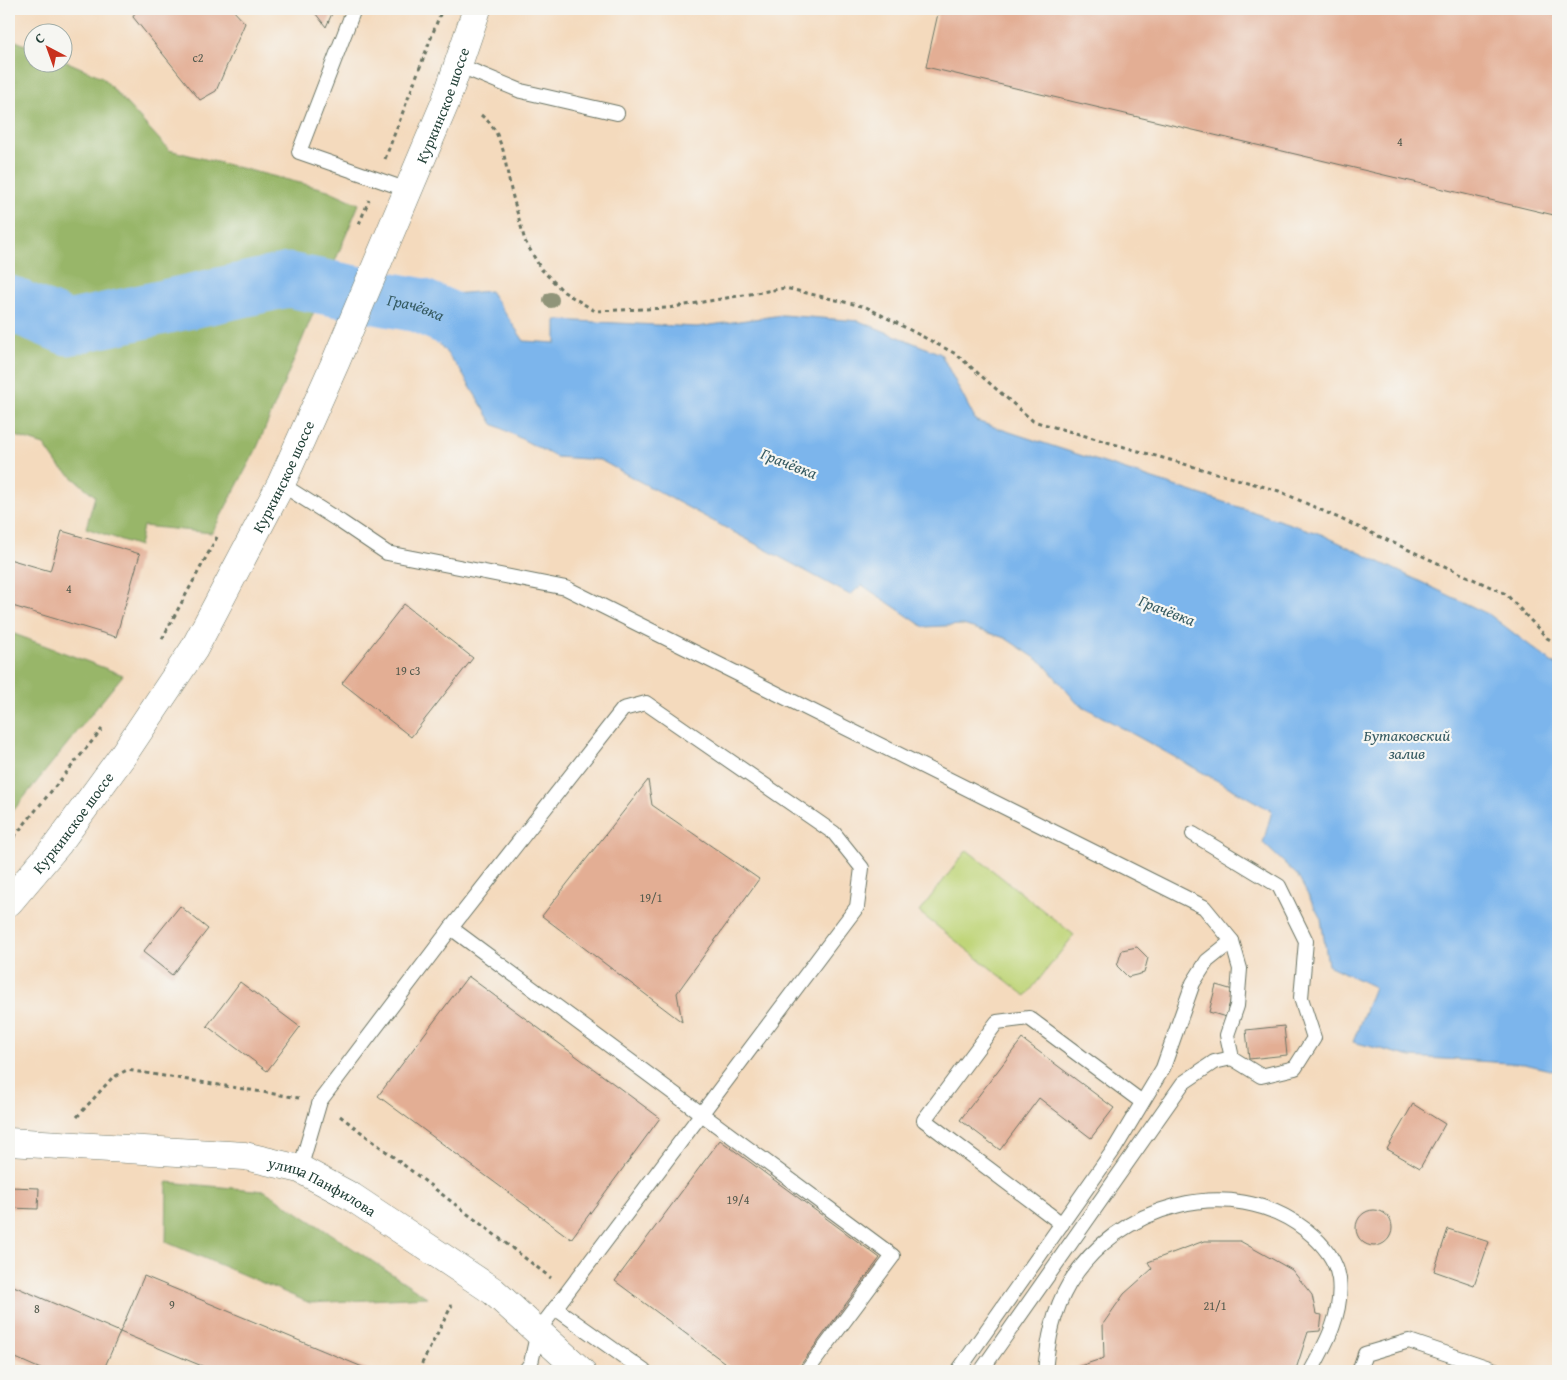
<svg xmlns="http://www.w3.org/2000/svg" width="1567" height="1380" font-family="'Gentium Book Plus',serif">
<rect width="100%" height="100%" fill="#f6f6f2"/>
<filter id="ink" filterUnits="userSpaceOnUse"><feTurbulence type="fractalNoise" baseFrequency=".02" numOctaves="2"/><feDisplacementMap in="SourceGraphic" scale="10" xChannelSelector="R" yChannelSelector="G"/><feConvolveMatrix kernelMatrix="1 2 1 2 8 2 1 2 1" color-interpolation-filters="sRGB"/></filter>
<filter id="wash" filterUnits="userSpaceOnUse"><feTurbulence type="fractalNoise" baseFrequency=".0096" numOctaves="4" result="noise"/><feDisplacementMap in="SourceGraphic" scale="20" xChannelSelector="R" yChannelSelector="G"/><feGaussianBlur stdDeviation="1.12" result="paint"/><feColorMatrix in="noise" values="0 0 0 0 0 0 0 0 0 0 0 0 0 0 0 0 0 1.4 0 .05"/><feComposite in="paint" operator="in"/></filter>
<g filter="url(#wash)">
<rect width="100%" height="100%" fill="#f4dabd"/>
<path fill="#c0d579" stroke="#708956" d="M967,850l107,85 -48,61 -107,-84z"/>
<g fill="#98b669" stroke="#5c7a4e">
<path d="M9,38l23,10v14h30l1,-2 39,17 67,73 159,40 31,14 -103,246 -44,83 -69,-7 -4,20 -53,-18 9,-32 -37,-31 -14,-20 -35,-11z"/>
<path d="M9,632l114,43 -114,141z"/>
<path d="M167,1182l98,9 162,106 -117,6 -144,-61z"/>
</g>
<path fill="#7bb5ec" stroke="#4d7990" d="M490,291l34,50 32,2v-23l141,7 85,-12 77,6 82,33 35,67 345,113 169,81 68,52v405l-33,-8 -114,-7 -58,-15 21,-55 -46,-22 -7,-46 -24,-44 -34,-32 9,-32 -195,-108 -34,-40 -38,-25 -42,-13 -39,2 -62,-42 -12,10 -250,-135 -44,-3 -63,-33 -33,-54 -41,-52 -1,-13 9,-9z"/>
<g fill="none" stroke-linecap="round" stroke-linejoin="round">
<path stroke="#7bb5ec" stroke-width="55" id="s1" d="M9,303l59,25 220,-48 130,25 69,30"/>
</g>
<g id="blocks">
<g fill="#e3ae94">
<path d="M136,9h96l13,14 -29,68 -16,9 -67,-83z"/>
<path d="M312,9h22l-8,18z"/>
<path d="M939,9h619v207l-632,-149z"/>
<path d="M62,531l78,23 -24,83 -107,-32v-46l41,12z"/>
<path d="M404,604l69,54 -62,79 -69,-54z"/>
<path d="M648,780l4,25 107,74 -82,114 5,29 -140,-106z"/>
<path d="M180,906l28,23 -36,46 -29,-23z"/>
<path d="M1137,947l11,11 -4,15 -16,4 -11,-11 5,-16z"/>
<path d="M468,976l192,142 -89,121 -193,-143z"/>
<path d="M240,982l60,45 -33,44 -60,-45z"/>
<path d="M1216,985l17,5 -7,27 -17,-5z"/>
<path d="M1284,1026l3,29 -38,4 -3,-29z"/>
<path d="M1022,1039l92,69 -23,30 -52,-40 -39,52 -40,-30z"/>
<path d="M1413,1104l32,20 -25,44 -33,-19z"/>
<path d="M720,1140l160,118 -84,113h-60l-121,-90z"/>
<path d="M9,1187l30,1 -1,21 -29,-1z"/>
<circle cx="1374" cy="1228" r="18"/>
<path d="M1448,1229l41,13 -15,43 -40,-14z"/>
<path d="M1204,1241h36l52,29 20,25 4,19 6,1 -2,16 -12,1 -11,34 -4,5h-228l39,-13 -1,-34 21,-30 28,-25 -4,-7z"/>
<path d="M144,1276l228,95h-158l-94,-39z"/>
<path d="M9,1284l111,48 -17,39h-58l-36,-16z"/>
</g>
</g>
</g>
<g filter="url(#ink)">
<use href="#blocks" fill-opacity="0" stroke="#6a7464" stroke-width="1"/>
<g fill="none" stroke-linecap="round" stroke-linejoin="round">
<g stroke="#6a7464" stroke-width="16">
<g id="service">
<path d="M354,9l-55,143 109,38"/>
<path d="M458,65l63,26 96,22"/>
<path d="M281,484l60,38 46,31 179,35 638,319 28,34 8,28 -3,37 -10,29 5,23 29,18 34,-8 19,-30 -13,-40 5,-57 -27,-55 -86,-52"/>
<path d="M451,928l442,328 -86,115"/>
<path d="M300,1169l20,-68 131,-173 172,-219 23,-6 188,130 28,35 -5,39 -319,424 -7,32 -6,8"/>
<path d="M1062,1224l-138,-104 73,-98 32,-4 113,84"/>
<path d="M555,1308l89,63"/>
<path d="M958,1371l157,-223 48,-80 30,-85 14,-22 25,-20"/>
<path d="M981,1371l202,-288 31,-21 18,-4"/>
<path d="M1045,1371c3,-30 8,-60 24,-87 46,-78 162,-113 237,-54 15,12 30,28 33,49 4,34 -12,63 -28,92"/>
<path d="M1359,1371l6,-17 44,-13 89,30"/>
</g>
</g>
<g stroke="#6a7464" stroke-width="29">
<g id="tertiary">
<path id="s2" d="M9,902l49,-58 65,-89 71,-106 87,-165 55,-123 57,-135 52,-123 32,-94"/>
<path id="s3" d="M9,1142l236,14 55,13 52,28 141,94 88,80"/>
</g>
</g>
<g stroke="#6a7464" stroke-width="3" stroke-dasharray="4 4" stroke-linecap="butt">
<path d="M481,115l8,7 7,10 7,18 8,40 14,51 16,28 23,23 31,19 73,-3 117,-20 81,19 90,47 77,67 246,70 227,103 41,44 11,6"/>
<path d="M385,159l57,-150"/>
<path d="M359,224l10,-24"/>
<path d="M162,639l55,-102"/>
<path d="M9,843l93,-114"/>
<path d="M340,1116l211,162"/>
<path d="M77,1117l35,-39 15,-8 172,28"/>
<path d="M418,1371l34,-66"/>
</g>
<use href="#service" stroke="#fff" stroke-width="14"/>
<use href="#tertiary" stroke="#fff" stroke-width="28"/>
</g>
<circle fill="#909479" cx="551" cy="300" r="8"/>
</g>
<g text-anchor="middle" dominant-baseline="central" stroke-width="4.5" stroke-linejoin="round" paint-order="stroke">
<g font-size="12" fill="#50594c">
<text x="198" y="57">с2</text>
<text x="1400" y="141">4</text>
<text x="69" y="588">4</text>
<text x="408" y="670">19 с3</text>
<text x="651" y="897">19/1</text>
<text x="738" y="1199">19/4</text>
<text x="172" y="1304">9</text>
<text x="1215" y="1305">21/1</text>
<text x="37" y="1308">8</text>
</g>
<g font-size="15" fill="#1f3d34" stroke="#f6f6f2">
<text stroke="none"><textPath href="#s2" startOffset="912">Куркинское шоссе</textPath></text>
<text stroke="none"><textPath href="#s2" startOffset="508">Куркинское шоссе</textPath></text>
<text stroke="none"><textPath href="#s2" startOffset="102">Куркинское шоссе</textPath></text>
<text stroke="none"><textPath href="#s3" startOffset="320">улица Панфилова</textPath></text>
</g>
<g font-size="16" font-style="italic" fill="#365b62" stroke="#f6f6f2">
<text stroke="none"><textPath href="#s1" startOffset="420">Грачёвка</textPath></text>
<text transform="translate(789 463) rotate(21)">Грачёвка</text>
<text transform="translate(1167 610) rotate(21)">Грачёвка</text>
<text x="1407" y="735">Бутаковский<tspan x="1407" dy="18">залив</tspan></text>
</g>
</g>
<rect width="1567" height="1380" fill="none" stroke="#f6f6f2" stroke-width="30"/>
<g transform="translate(48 48) rotate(319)"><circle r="24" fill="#f6f6f2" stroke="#a0aca6"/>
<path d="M0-4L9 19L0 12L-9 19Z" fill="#c8321e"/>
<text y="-8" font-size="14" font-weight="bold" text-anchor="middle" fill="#1f3d34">С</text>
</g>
</svg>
